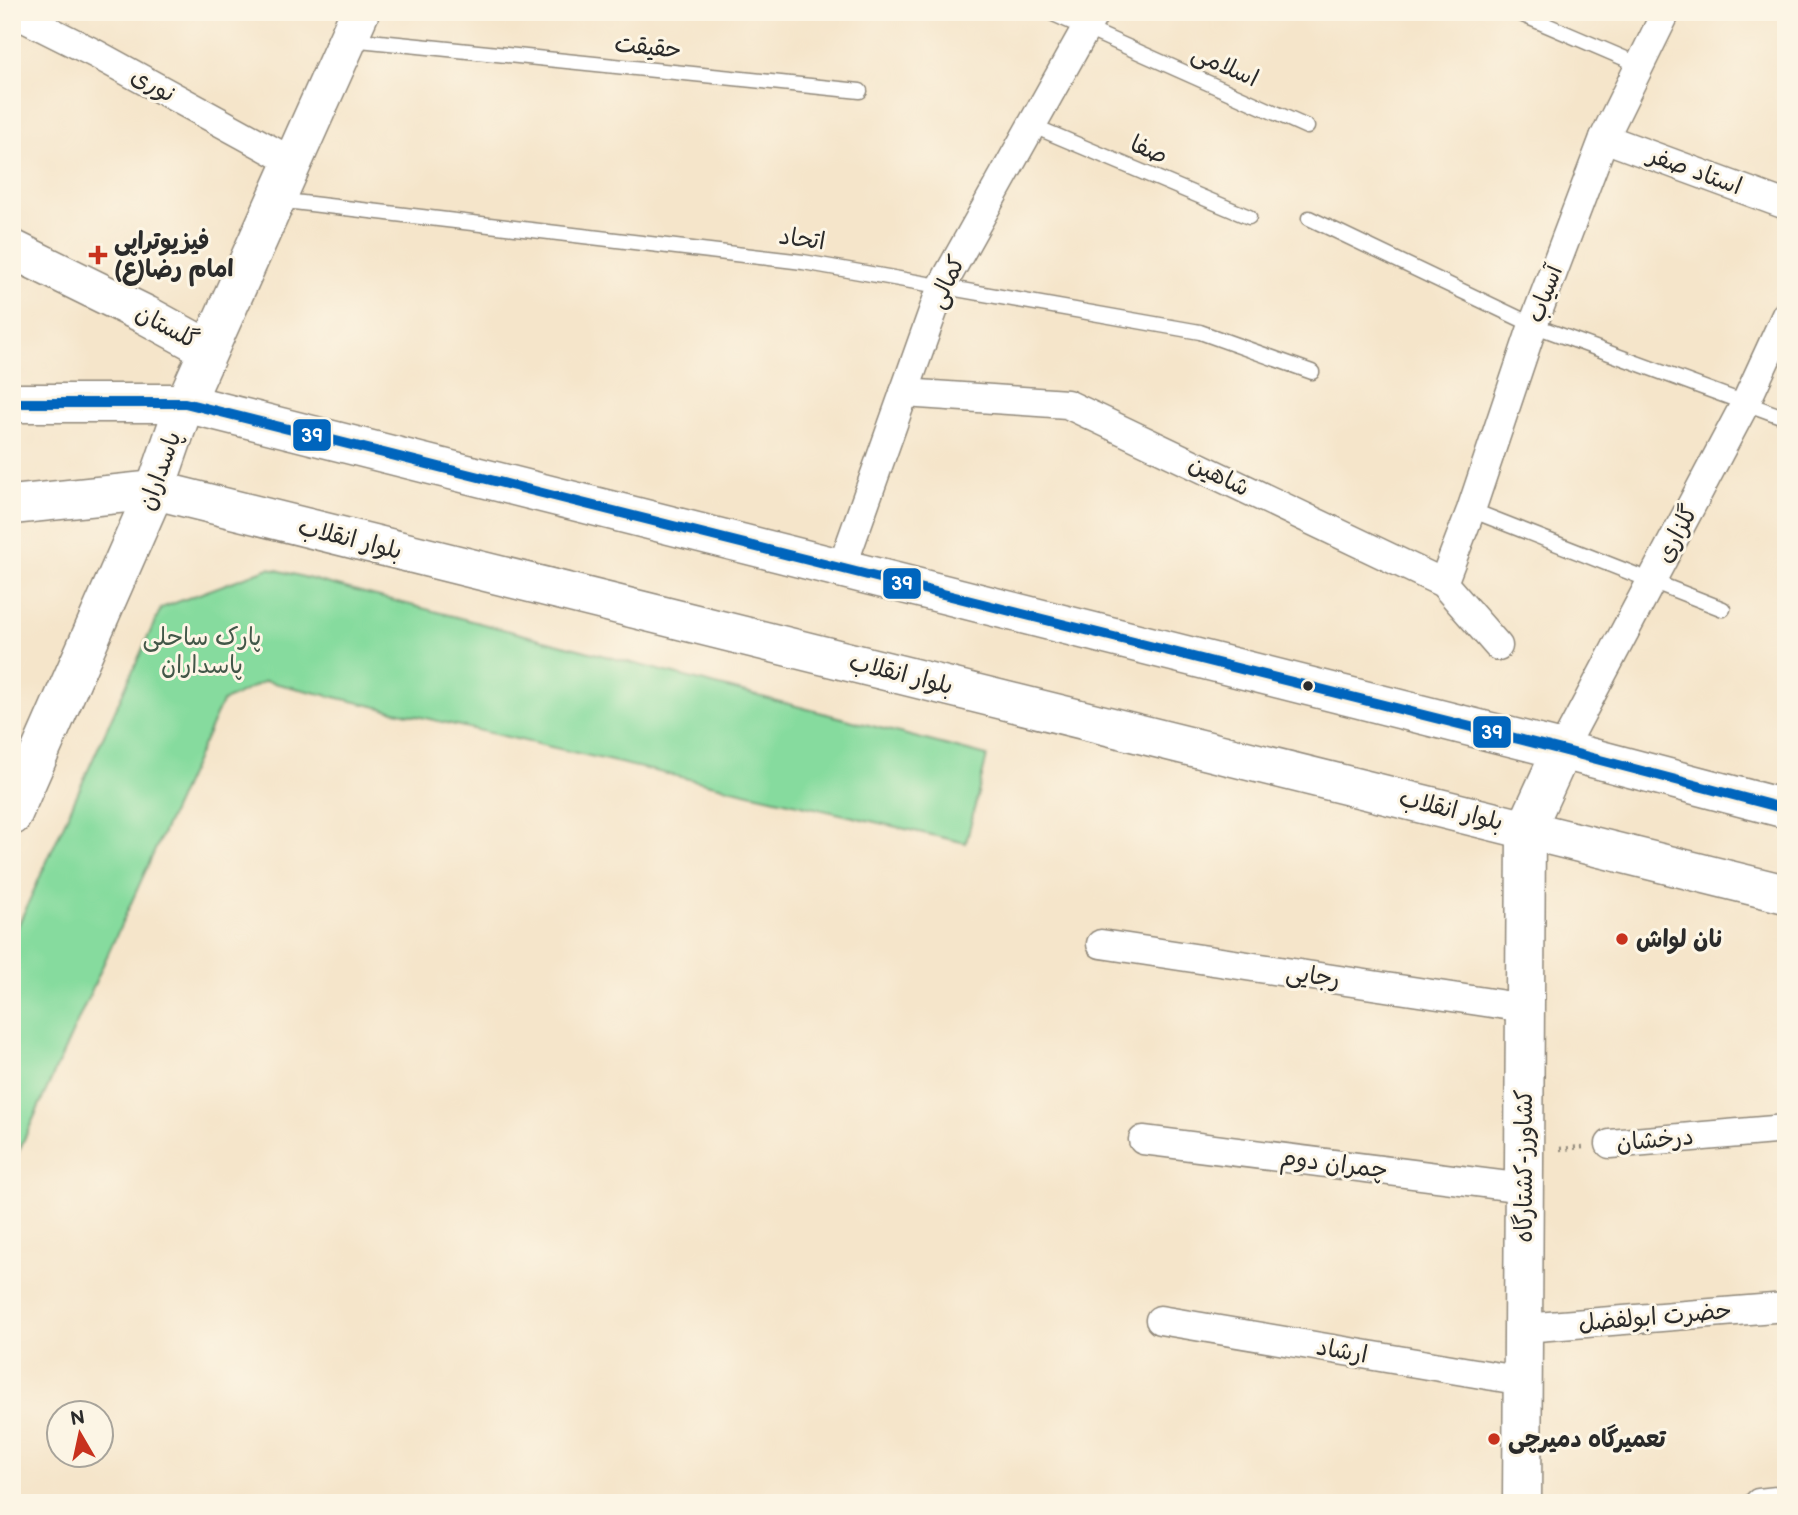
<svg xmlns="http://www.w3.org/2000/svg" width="1798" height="1515" font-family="'Balsamiq Sans','Playpen Sans Arabic',sans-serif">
<rect width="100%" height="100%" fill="#fcf5e5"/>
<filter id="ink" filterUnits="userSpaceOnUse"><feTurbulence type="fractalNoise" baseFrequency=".0143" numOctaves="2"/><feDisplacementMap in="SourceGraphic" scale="14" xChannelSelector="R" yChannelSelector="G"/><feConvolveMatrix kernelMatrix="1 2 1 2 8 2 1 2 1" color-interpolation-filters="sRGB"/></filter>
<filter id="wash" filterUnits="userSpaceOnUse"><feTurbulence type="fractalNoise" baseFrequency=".00686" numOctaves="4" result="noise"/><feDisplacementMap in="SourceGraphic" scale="28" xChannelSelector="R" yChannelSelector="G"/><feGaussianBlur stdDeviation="1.57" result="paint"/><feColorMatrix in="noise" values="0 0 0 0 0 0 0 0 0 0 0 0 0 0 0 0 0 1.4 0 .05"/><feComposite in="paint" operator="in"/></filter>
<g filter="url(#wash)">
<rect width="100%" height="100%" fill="#f5e5ca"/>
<path fill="#86db9e" stroke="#588364" stroke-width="2" d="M269,568l718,188 -21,87 -701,-162 -43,21 -210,464v-227l149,-331z"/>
</g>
<g filter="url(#ink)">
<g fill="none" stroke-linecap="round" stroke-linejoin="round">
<g stroke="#90887a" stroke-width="17">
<g id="lane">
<path d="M1049,12l258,115"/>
<path d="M1516,12l124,53"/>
<path d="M350,39l510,52"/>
<path d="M1031,125l218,92"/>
<path d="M277,200l526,62 397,70 112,40"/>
<path d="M1309,218l224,107 253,93"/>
<path d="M1471,510l252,99"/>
</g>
</g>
<g stroke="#90887a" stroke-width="31">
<g id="street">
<path d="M12,12l84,42 197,108"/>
<path d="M1604,138l182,67"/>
<path d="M904,393l163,11 376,179 55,63"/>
<path d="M841,570l101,-284 153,-274"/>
<path d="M1443,583l28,-73 62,-185 71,-187 62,-126"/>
<path d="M1562,750l184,-348 40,-87"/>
<path d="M1101,944l424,64"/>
<path d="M1143,1140l381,48"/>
<path d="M1610,1144l176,-15"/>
<path d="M1160,1320l363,61"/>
<path d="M1524,1328l262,-21"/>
<path d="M1759,1503l27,-3"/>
</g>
</g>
<g stroke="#90887a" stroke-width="41">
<g id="secondary">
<path d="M12,249l134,66 62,34"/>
<path d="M12,816l143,-326 30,-87 175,-391"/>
<path d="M1522,1503l4,-674"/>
</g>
</g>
<g stroke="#90887a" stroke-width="41">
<g id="primary">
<path d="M12,403h173l1377,347 224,59"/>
<path d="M12,505l143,-15 1631,404"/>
<path d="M1526,829l36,-79"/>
</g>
</g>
<path stroke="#90887a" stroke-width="4.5" stroke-dasharray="2 5" stroke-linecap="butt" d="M1560,1149l23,-2"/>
<use href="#lane" stroke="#fff" stroke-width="14"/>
<use href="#street" stroke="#fff" stroke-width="28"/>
<use href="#secondary" stroke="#fff" stroke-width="38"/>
<use href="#primary" stroke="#fff" stroke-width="38"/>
<g stroke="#fcf5e5" stroke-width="16">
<path id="bus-1" d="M12,403h173l1377,347 224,59"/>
</g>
<use href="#bus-1" stroke="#0065bd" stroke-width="10"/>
</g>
</g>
<g fill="#c8321e" stroke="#fcf5e5" stroke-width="2.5">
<path d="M94.5 244.5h7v7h7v7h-7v7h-7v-7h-7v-7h7z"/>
<circle cx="1622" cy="939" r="7"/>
<circle cx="1494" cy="1439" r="7"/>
</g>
<circle fill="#2b2b2b" stroke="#fcf5e5" stroke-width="2.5" cx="1308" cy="686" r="6"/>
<g text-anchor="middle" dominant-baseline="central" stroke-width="6" stroke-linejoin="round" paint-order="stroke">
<g font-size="24" fill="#2b2b2b" stroke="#fcf5e5">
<text transform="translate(648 47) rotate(6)">حقیقت</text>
<text transform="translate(1225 66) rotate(24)">اسلامی</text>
<text transform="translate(153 85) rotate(29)">نوری</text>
<text transform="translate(1149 150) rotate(23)">صفا</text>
<text transform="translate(1695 171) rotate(20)">استاد صفر</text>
<text transform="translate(802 239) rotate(8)">اتحاد</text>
<text transform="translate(947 282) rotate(-65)">کمالی</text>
<text transform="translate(1545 294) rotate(-69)">آسیاب</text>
<text transform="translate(167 327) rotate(28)">گلستان</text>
<text transform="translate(160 471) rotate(-70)">پاسداران</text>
<text transform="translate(1219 476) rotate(26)">شاهین</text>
<text transform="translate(1677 534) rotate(-62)">گلزاری</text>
<text transform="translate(350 539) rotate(14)">بلوار انقلاب</text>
<text transform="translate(901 674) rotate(14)">بلوار انقلاب</text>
<text transform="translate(1451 810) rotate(14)">بلوار انقلاب</text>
<text transform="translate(1313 976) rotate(8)">رجایی</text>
<text transform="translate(1655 1140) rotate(-5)">درخشان</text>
<text transform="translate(1334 1164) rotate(7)">چمران دوم</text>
<text transform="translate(1524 1166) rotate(-90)">کشاورز-کشتارگاه</text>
<text transform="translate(1655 1317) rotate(-5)">حضرت ابولفضل</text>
<text transform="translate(1342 1351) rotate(10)">ارشاد</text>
</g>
<g font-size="24" font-weight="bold" fill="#2b2b2b" stroke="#fcf5e5" text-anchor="start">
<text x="114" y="241">فیزیوتراپی<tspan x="114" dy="28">امام رضا(ع)</tspan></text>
<text x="1636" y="939">نان لواش</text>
<text x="1508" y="1439">تعمیرگاه دمیرچی</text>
</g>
<g font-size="24" fill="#425748" stroke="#fcf5e5">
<text x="202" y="637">پارک ساحلی<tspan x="202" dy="28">پاسداران</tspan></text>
</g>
</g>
<g stroke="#fcf5e5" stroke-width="2.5">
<rect x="292" y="418" width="40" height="34" rx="7" fill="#0065bd"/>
<rect x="882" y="567" width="40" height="33" rx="7" fill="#0065bd"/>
<rect x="1472" y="715" width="40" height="34" rx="7" fill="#0065bd"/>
</g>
<g font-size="19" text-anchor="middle" font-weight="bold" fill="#fff">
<text x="312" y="442">39</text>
<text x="902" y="590">39</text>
<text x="1492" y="739">39</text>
</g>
<rect width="1798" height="1515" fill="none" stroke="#fcf5e5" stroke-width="42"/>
<g transform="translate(80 1434) rotate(351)"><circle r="33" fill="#fcf5e5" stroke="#a8a49b" stroke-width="2"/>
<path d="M0-5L12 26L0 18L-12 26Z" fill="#c8321e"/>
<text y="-10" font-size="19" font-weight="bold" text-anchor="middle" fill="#2b2b2b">N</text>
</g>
</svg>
